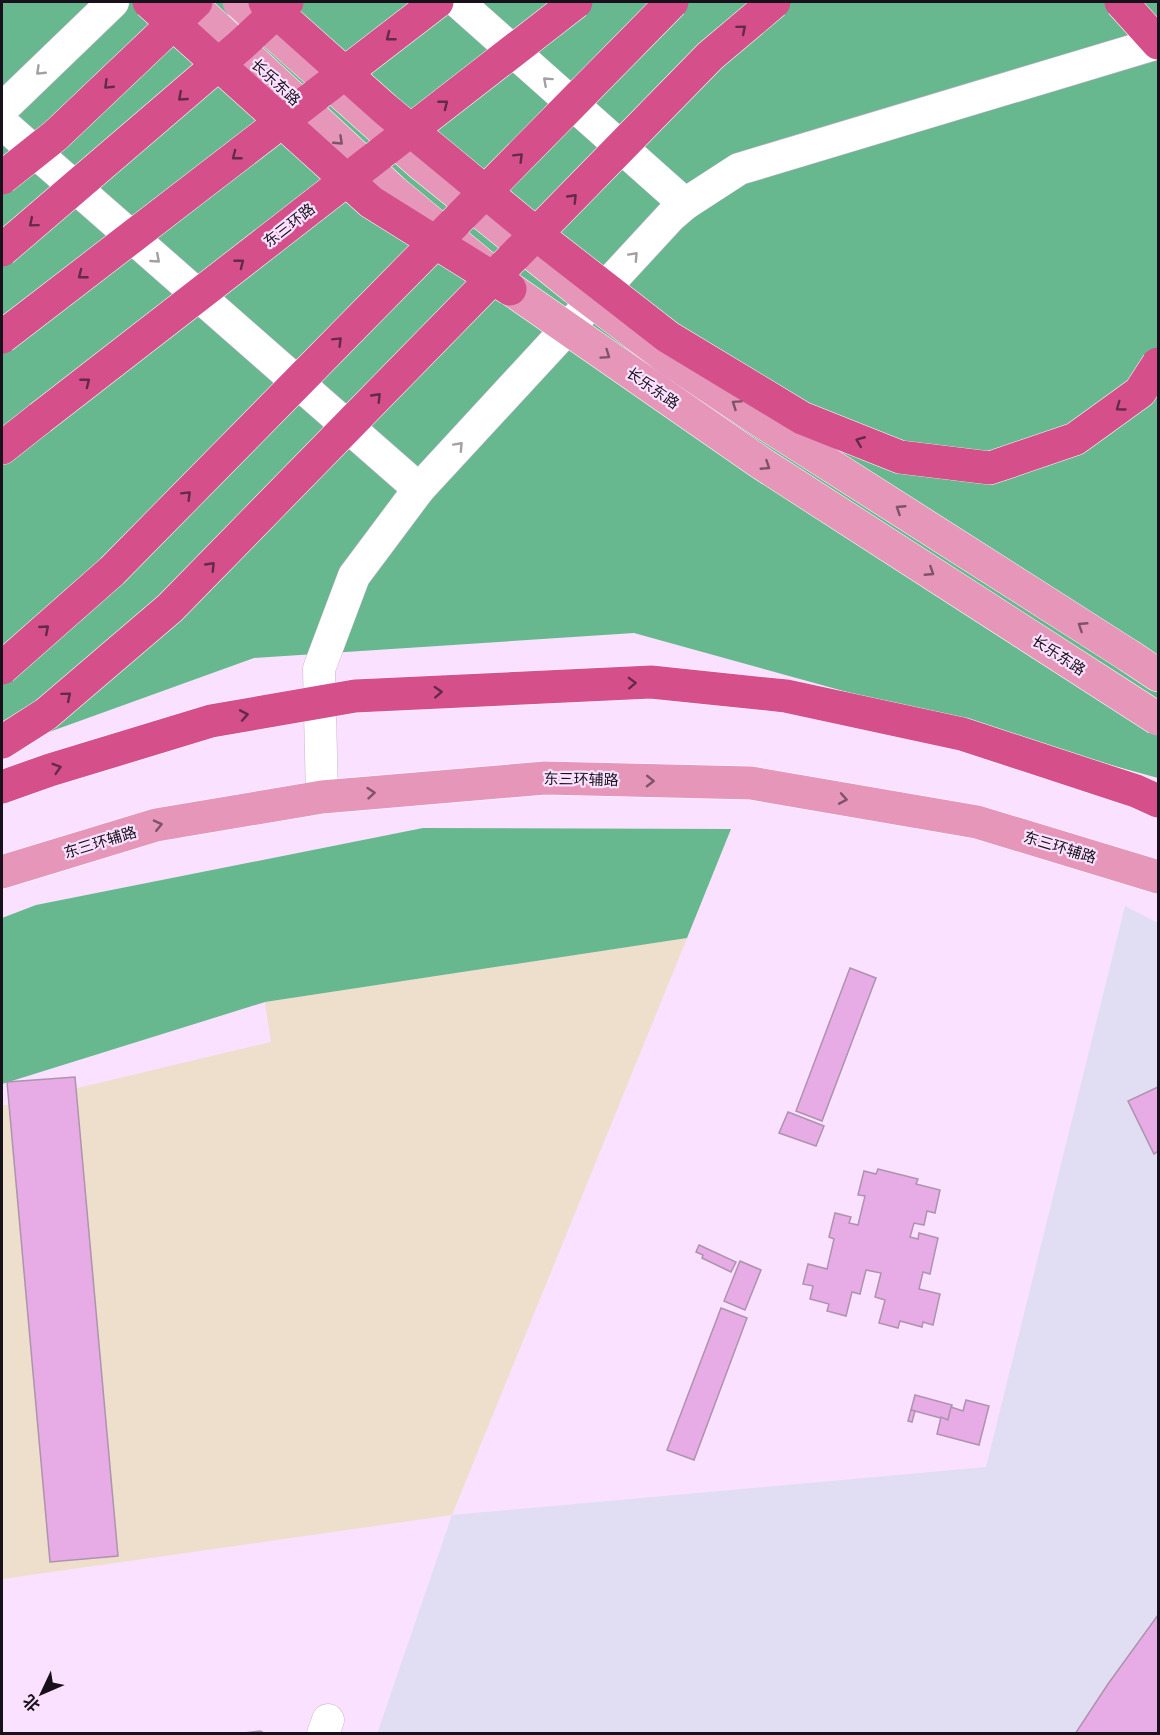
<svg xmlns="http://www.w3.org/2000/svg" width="1160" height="1735" font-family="'Titillium Web','Noto Sans SC',sans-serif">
<rect width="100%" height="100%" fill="#f9e1ff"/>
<path fill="#e1def4" d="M1125,906l33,17v810l-781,1 75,-219 534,-48z"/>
<path fill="#eedecc" d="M687,938l-235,577 -450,64v-473l269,-64 -6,-40z"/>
<g fill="#67b88e">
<path d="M2,2h1156v776l-524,-145 -380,25 -252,91z"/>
<path d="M423,828l308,1 -44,109 -422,64 -263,82v-166l34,-13z"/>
</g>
<g fill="#e7ace6" stroke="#ad93ac" stroke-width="1.5">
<path d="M850,968l26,10 -54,143 -26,-10z"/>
<path d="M75,1077l43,479 -68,6 -43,-480z"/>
<path d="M1158,1087v64l-4,3 -26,-53z"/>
<path d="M788,1112l36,14 -8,20 -37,-13z"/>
<path d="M878,1169l40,10 -2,5 24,6 -5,23 -8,-2 -3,14 -10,-2 -4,14 8,2 1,-6 19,5 -8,36 -7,-2 -4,17 21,5 -7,31 -10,-3 -1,5 -22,-6 -2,7 -19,-5 6,-23 -10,-3 6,-24 -15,-3 -6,24 -8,-2 -6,24 -19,-5 2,-7 -19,-5 3,-13 -10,-2 5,-20 19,5 7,-30 -5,-2 6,-24 16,4 -2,6 9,2 7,-29 -7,-1 6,-24 12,3z"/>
<path d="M699,1245l37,17 -5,10 -29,-14 1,-3 -7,-3z"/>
<path d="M740,1261l21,9 -16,40 -21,-9z"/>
<path d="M721,1308l26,10 -53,142 -27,-10z"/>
<path d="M915,1395l37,10 -4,15 -37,-10z"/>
<path d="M966,1400l23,6 -10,39 -42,-11 4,-17 7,3 3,-13 12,4z"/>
<path d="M911,1410l4,1 -3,11 -4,-1z"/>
<path d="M1158,1615v119h-83l33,-50z"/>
<path d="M260,1731l6,3h-30z"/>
</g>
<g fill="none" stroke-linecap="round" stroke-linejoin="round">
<g stroke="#cbb4d0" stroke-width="33">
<g id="minor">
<path d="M458,2l227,202"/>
<path d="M2,109l111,-107"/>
<path d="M2,123l417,366"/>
<path d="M322,797l-3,-128 35,-93 65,-87 252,-273 14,-12 54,-35 419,-126"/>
<path d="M323,1734l5,-14"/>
</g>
</g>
<g stroke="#fff" stroke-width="34">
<g id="major">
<path d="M1131,657l27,18"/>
<path d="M2,872l154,-47 166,-28 223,-19 206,5 226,39 181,55"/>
</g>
</g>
<g stroke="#fff" stroke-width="34">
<path id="highway" d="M2,448l38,-30"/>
</g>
<use href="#minor" stroke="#fff" stroke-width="32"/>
<use href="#major" stroke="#e696b9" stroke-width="33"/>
<use href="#highway" stroke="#d5508b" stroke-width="33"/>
<g stroke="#fff" stroke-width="34" stroke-linecap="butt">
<g id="major-bridge">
<path d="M189,2l205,190 118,98 249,173 397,256"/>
<path d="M239,2l182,162 154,124 95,72 91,61 370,236"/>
</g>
</g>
<g stroke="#fff" stroke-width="34" stroke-linecap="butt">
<g id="highway-bridge">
<path d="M149,2l222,200 139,87"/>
<path d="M265,2l120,107 161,133 122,95 134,81 98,39 90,11 85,-29 65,-47 18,-28"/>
<path d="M1121,2l37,41"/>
<path d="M2,178l54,-43 140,-133"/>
<path d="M2,250l239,-205 46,-43"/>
<path d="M2,337l435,-335"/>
<path d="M40,418l536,-416"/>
<path d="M2,668l110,-97 560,-569"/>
<path d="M2,742l44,-28 124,-106 540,-552 64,-54"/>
<path d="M2,787l48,-17 161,-49 144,-25 296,-14 135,14 176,38 174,57 22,10"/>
</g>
</g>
<use href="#major-bridge" stroke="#e696b9" stroke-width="33"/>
<use href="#highway-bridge" stroke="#d5508b" stroke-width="33"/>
</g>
<defs><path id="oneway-chevron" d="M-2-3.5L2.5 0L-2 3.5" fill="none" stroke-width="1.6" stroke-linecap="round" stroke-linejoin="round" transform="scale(1.5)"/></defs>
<g stroke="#642a47">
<use href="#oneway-chevron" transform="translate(742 29) rotate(-40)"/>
<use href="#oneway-chevron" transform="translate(390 37) rotate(142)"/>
<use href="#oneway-chevron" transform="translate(108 85) rotate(136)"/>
<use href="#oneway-chevron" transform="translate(182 97) rotate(139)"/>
<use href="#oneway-chevron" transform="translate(444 104) rotate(-38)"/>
<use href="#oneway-chevron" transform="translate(236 156) rotate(142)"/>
<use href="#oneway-chevron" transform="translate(519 157) rotate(-45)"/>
<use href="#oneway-chevron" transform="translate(573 198) rotate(-46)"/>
<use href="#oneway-chevron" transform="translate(33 223) rotate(140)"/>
<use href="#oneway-chevron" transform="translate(240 263) rotate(-38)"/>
<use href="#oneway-chevron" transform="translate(82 275) rotate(142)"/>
<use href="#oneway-chevron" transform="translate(338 341) rotate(-45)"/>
<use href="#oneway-chevron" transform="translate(86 382) rotate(-38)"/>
<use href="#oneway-chevron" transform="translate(377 397) rotate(-46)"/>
<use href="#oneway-chevron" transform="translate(1120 407) rotate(144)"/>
<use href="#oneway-chevron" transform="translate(860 441) rotate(-158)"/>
<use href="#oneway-chevron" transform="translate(187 495) rotate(-45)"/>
<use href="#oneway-chevron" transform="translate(211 566) rotate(-46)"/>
<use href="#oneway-chevron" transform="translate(45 629) rotate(-41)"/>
<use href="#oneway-chevron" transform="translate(632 683) rotate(-2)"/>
<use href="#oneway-chevron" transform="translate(438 692) rotate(-3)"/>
<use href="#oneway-chevron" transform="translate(67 696) rotate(-40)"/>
<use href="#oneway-chevron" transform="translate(244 715) rotate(-10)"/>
<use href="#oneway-chevron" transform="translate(57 768) rotate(-17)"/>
</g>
<g stroke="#a39fa3">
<use href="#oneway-chevron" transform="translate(40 71) rotate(136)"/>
<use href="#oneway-chevron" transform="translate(547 81) rotate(-138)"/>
<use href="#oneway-chevron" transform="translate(634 256) rotate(-47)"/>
<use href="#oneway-chevron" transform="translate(156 259) rotate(41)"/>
<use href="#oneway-chevron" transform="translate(459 446) rotate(-47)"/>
</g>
<g stroke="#7f536a">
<use href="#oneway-chevron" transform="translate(339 141) rotate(43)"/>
<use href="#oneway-chevron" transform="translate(606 355) rotate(35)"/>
<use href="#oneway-chevron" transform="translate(736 404) rotate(-146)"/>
<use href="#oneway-chevron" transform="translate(766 466) rotate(33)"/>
<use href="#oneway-chevron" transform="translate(900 509) rotate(-147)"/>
<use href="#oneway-chevron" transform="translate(930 572) rotate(33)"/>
<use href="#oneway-chevron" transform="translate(1082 626) rotate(-147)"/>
<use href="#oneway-chevron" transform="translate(650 781) rotate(1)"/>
<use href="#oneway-chevron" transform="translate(371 793) rotate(-5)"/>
<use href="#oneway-chevron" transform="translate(843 799) rotate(10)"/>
<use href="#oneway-chevron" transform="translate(158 825) rotate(-13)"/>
</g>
<g text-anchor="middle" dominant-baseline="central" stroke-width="4.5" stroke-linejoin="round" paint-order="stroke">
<g font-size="15" fill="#18101a" stroke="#f9e1ff">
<text transform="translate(276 82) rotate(43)">长乐东路</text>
<text transform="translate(289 225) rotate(-38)">东三环路</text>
<text transform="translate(653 388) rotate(35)">长乐东路</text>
<text transform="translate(1059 655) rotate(33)">长乐东路</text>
<text transform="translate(581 779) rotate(1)">东三环辅路</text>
<text transform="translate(100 842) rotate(-17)">东三环辅路</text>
<text transform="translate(1060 847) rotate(17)">东三环辅路</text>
</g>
</g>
<rect width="1160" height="1735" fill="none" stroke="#18101a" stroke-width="6"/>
<g transform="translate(42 1693) rotate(226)" stroke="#f9e1ff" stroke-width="4.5" paint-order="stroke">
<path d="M0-4.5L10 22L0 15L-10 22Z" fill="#18101a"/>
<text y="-9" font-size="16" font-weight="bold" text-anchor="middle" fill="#18101a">北</text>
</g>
</svg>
